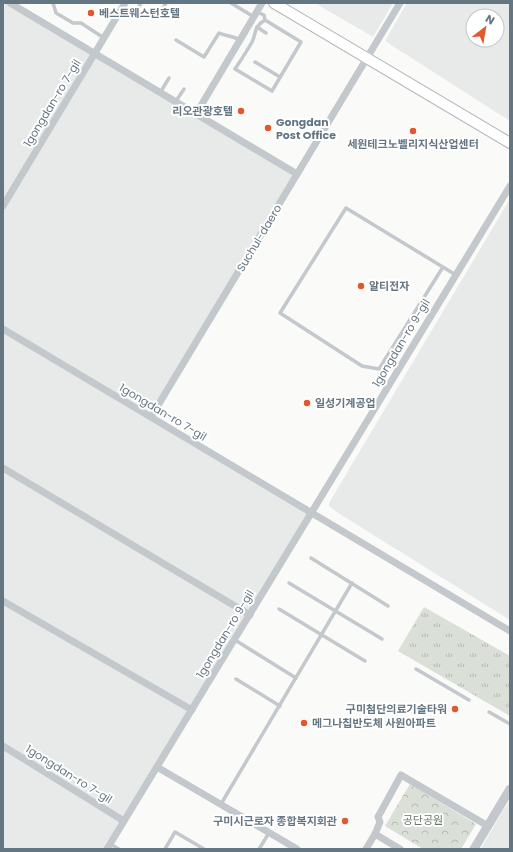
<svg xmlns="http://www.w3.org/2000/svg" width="513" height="852" font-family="Poppins,'Noto Sans KR',sans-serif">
<defs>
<pattern id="grass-tufts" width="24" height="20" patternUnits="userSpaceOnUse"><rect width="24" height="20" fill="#dadfd7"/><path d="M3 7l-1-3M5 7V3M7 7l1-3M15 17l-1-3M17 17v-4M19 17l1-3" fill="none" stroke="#b4b9b4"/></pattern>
<pattern id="park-crowns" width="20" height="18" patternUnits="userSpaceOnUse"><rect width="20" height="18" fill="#dadfd7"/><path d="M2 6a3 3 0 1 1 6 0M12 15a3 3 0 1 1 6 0" fill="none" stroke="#b4b9b4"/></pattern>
</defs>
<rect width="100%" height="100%" fill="#fafaf8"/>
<g fill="#e8e9e9" fill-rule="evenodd">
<path d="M3,3h7l287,171 -146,243 161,96 -205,336h-104z"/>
<path d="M315,3h78l-20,34z"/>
<path d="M407,3h103v118l-125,-80zM473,16h24v24h-24z"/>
<path d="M510,199v421l-175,-109 -6,-5v-3z"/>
<path d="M510,800v49h-29l21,-37z"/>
</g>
<path fill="url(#grass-tufts)" d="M424,607l86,49v60l-112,-65z"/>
<path fill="url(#park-crowns)" d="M410,784l66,40 -15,25h-38l-38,-23z"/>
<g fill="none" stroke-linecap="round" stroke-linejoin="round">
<g stroke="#b3babf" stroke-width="12">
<path id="secondary" d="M274,3l236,140"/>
</g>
<g stroke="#c3c8cc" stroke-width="3.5">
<path d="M53,3l3,10 17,10h8l23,15"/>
<path d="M231,3l23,14"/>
<path d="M257,12l7,3 1,5 36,22 -29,49 -37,-22c6,-9 12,-18 17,-27 5,-10 1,-15 13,-22"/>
<path d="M135,13l6,-10"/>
<path d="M160,13l6,-10"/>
<path d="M257,27l9,6"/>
<path d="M176,40l28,17 15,-24c7,3 14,3 21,7"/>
<path d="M255,62l25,15"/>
<path d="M160,93l9,-15"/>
<path d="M176,101l8,-12"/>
<path d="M443,267l-64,102 -17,-3 -82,-53 66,-105 110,67"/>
<path d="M311,558l77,48"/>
<path d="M289,583l93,56"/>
<path d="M279,609l86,52"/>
<path d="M235,640l61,38"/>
<path d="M416,669l53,31"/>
<path d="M236,679l44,27"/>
<path d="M489,712l21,12"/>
<path d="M221,804l131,-221"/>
<path d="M110,844l9,5"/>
<path d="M165,849l10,-17 29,17"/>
<path d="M259,849l10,-16"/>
</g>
<g stroke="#c3c8cc" stroke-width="7">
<path d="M10,3l287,171"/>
<path d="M196,114l66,-111"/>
<path d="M3,206l122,-203"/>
<path d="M3,329l507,302"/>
<path d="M151,417l249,-414"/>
<path d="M3,468l247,147"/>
<path d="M3,601l189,109"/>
<path d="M3,746l121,75"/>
<path d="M157,767l140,82"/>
<path d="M375,834l25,15"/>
<path d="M107,849l403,-663"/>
<path d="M366,849l9,-15 5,-12 -2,-5 23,-42 87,51"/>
</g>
<path stroke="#c3c8cc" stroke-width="9" d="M474,849l36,-60"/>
<use href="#secondary" stroke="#fff" stroke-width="10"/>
</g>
<g fill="#e4572e" stroke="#fff" stroke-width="1.5">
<circle cx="91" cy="13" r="4"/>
<circle cx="241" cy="111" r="4"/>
<circle cx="268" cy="128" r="4"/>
<circle cx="413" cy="131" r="4"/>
<circle cx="361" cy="286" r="4"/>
<circle cx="307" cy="403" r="4"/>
<circle cx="455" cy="709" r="4"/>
<circle cx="304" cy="723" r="4"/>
<circle cx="345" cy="821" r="4"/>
</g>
<g text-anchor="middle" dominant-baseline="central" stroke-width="4" stroke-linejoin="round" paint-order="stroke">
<g font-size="11" font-weight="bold" fill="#657683" stroke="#fff" text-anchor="start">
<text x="99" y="13">베스트웨스턴호텔</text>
<text x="233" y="111" text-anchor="end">리오관광호텔</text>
<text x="276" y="122">Gongdan<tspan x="276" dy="13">Post Office</tspan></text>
<text x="413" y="144" text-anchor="middle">세원테크노벨리지식산업센터</text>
<text x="369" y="286">알티전자</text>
<text x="315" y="403">일성기계공업</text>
<text x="447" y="709" text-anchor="end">구미첨단의료기술타워</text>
<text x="312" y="723">메그나칩반도체 사원아파트</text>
<text x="337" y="821" text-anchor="end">구미시근로자 종합복지회관</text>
</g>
<g font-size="11" fill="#657683" stroke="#fff">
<text transform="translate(52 103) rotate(-59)">1gongdan-ro 7-gil</text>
<text transform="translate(259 238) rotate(-59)">Suchul-daero</text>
<text transform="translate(401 343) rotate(-59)">1gongdan-ro 9-gil</text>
<text transform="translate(163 412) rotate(31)">1gongdan-ro 7-gil</text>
<text transform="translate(225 634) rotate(-59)">1gongdan-ro 9-gil</text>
<text transform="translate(69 774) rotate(32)">1gongdan-ro 7-gil</text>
</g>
<g font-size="11" fill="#687a64" stroke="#fff">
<text x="423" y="820">공단공원</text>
</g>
</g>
<rect width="513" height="852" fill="none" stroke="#657683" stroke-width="8"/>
<g transform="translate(485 28) rotate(31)"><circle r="19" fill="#ffffff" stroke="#c1c8cd"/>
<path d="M0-3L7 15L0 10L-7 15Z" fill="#e4572e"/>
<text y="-6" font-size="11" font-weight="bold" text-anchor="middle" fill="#657683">N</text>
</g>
</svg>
